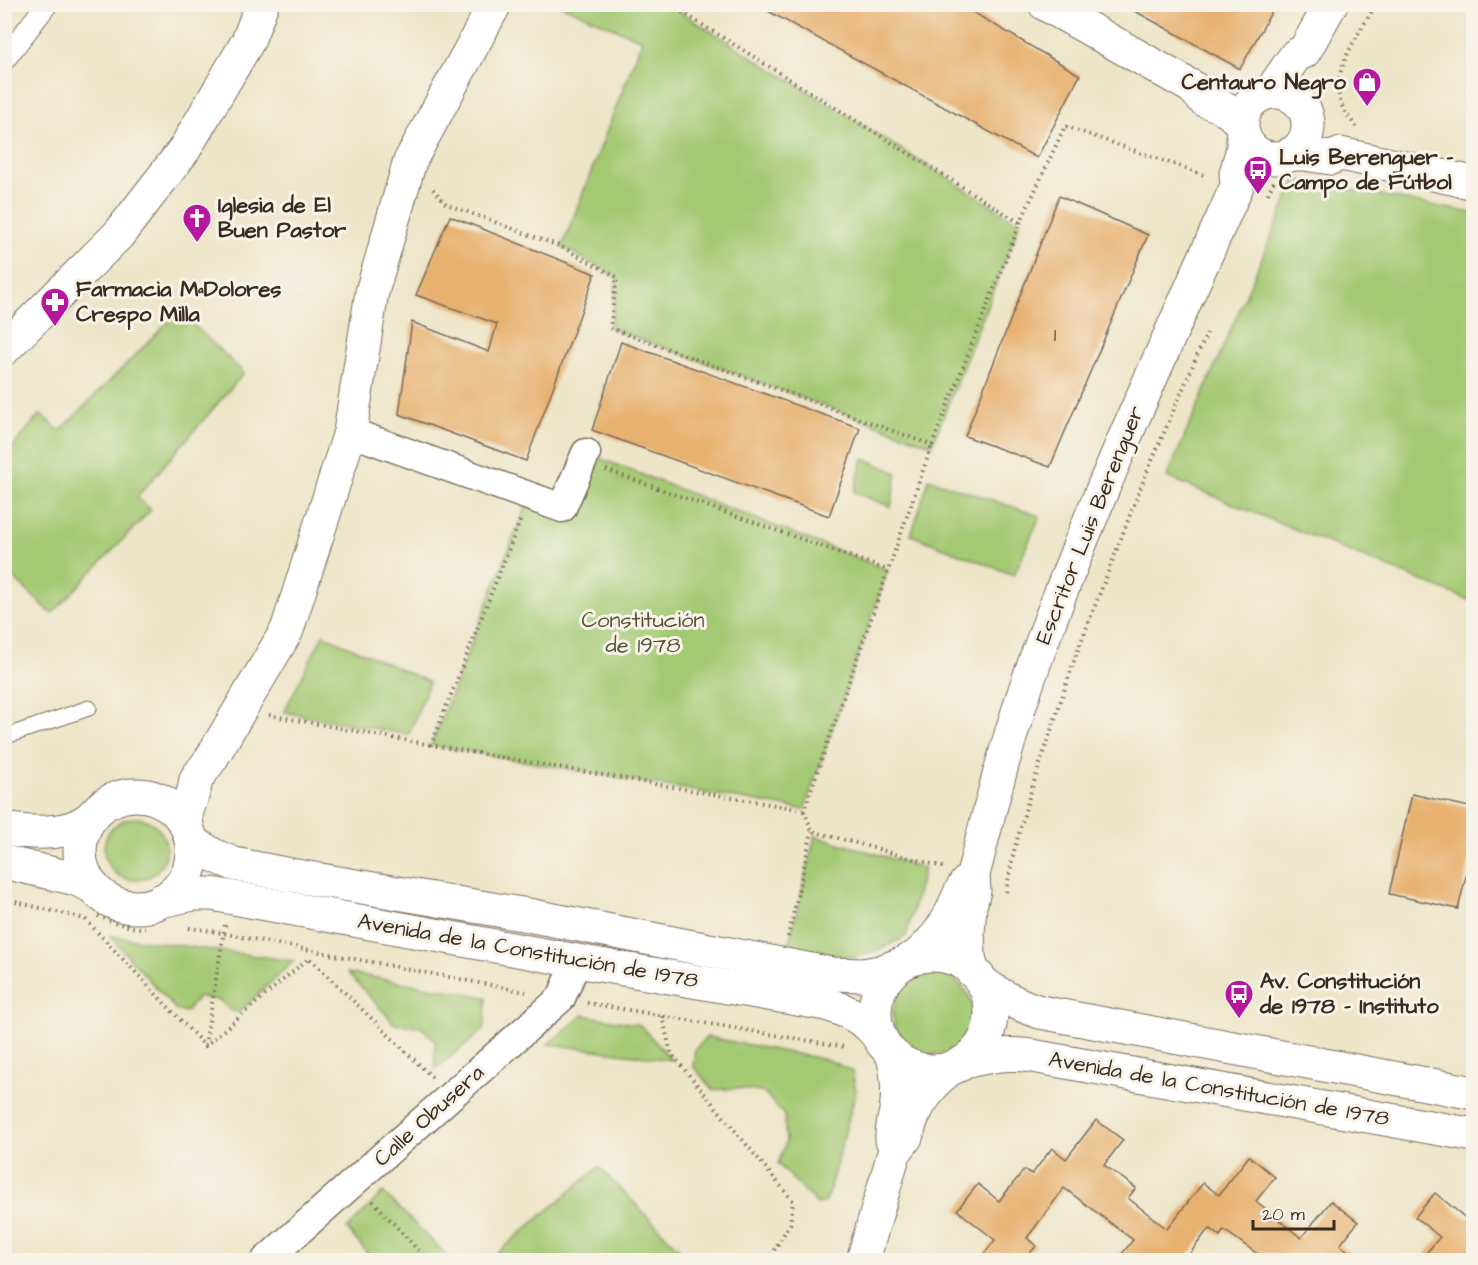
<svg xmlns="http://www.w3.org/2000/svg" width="1478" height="1265" font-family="'Architects Daughter',sans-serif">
<rect width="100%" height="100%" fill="#f7f3e8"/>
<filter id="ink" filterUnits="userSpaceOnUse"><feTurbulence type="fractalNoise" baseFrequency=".0167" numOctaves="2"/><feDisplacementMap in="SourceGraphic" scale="12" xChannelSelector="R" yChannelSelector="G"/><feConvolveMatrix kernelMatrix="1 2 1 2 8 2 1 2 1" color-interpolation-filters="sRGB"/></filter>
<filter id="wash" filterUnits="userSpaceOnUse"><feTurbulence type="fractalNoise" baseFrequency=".008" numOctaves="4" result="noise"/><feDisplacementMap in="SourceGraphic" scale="24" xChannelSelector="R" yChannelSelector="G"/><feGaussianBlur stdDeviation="1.35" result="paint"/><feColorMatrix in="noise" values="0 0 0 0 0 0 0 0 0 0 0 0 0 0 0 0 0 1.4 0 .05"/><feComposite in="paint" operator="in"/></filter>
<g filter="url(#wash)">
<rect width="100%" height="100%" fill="#ede5c8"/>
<g fill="#a4c973" stroke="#707a48" stroke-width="1.5">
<path d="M560,5h109l351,218 -88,222 -322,-117 7,-51 -55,-30 80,-207z"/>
<path d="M1296,179l177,34v389l-306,-125z"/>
<path d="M179,311l65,62 -107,124 14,13 -99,104 -47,-44v-114l35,-42 20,17z"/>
<path d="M586,453l302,117 -84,240 -373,-65 99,-249 32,12z"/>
<path d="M863,458l34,15 -6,34 -37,-15z"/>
<path d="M929,479l111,37 -26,59 -103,-40z"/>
<path d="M323,635l106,47 -20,53 -125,-23z"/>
<circle cx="135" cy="849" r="31"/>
<path d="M815,836l109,32 -18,68 -25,13 -30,9 -63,-10z"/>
<path d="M110,936l184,25 -55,51 -8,-1 -12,-11 -21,-3 -12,15 -10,-2z"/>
<path d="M348,973l139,24 -3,33 -49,39v-29l-14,-13 -26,-3z"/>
<circle cx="933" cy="1014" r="40"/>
<path d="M583,1015l57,10 32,35 -124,-16z"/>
<path d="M707,1037l121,23 24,11 4,20 -30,111 -9,2 -39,-40 8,-22 -2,-27 -19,-22 -28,-5 -24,2 -20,-24 2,-17z"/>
<path d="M599,1167l91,93h-201z"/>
<path d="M383,1192l68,68h-78l-26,-31z"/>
</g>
<g id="blocks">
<g fill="#e7b170">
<path d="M755,4h204l121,71 -43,83z"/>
<path d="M1122,4h146l6,3 -34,62z"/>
<path d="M1059,196l89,39 -98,232 -85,-31z"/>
<path d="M450,216l145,58 -69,187 -127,-47 13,-92 77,30 8,-28 -81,-29z"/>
<path d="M621,342l239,86 -31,88 -237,-86z"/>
<path d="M1412,794l62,14v36l-16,65 -69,-15z"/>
<path d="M1096,1120l27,20 -19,25 32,23 -8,10 39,31 36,-46 16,12 30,-39 26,21 -19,24 45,37 30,-37 27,21 -18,23 20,15h-94l-42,-30 -4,6 -9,-7 -5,3 -21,28 -5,-2 -2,2h-61l16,-20 -69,-52 -37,50 9,8 -12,14h-45l16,-20 -38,-30 21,-26 21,17 25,-31 8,4 20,-26 14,11z"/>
<path d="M1435,1193l32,26 7,-7v44l-4,4h-50l20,-23 -25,-20z"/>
</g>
</g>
</g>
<g filter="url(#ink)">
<use href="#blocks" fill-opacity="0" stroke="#796b5a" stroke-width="1.5"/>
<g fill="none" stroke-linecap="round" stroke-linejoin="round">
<g stroke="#796b5a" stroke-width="17">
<path id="service" d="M4,737l85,-29"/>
</g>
<g stroke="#796b5a" stroke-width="23">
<path id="pedestrian" d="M4,60l43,-56"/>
</g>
<g stroke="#796b5a" stroke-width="31">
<g id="minor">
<path d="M350,432l212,76 24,-55"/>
<path d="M266,1260l295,-262 16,-37"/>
</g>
</g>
<g stroke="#796b5a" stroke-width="35">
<g id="tertiary">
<path d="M1045,4l147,83 12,13 21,8 16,15"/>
<path d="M1271,91l25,-36 8,-3 27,-48"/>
<circle cx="1275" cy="125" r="33"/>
<path d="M1290,154h14l27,4 10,-4 133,29"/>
<path d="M4,349l115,-115 65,-84 64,-109 14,-37"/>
<circle cx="136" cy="851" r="56"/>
<path d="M187,827l-1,-10 2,-9 6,-18 2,-11 15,-20 76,-129 63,-198 22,-140 38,-131 85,-157"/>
<path d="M4,829c21,4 48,5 68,-1 6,-2 12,-6 17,-9"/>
<path d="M191,841l22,14 21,9 51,10 243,41 304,59 31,1 17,-3 22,-8"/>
<path d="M4,862l72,17 17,8"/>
<path d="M160,901l33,-7h19l365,67 249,43c16,5 34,12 46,25 4,4 8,10 11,15"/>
<circle cx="933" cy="1013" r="58"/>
<path d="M915,958c16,-14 30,-30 38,-49 4,-9 7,-18 13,-26"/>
<path d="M972,971l-3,-15 -1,-23 2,-27 4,-15 -1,-16c19,-75 38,-149 65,-222 58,-159 130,-313 199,-467l-1,-13 7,-25v-14"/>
<path d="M982,982c18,14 36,23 58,30l434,81"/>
<path d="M964,1062c24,-6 43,-10 68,-6l442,79"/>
<path d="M892,1140c-1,-10 2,-20 4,-29 3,-19 2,-36 -3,-55"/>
<path d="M863,1260l31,-107 12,-16 6,-19 8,-15 16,-22 14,-12"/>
</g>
</g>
<g stroke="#796b5a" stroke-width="4" stroke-dasharray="1.5 4.5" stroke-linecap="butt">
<path d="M1356,127c-5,-8 -12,-15 -15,-24 -12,-31 20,-72 35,-99"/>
<path d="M433,189l13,15 116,43 55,30 -7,51 322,117 88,-222 -351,-219"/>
<path d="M1268,194l7,-15"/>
<path d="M1020,223l45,-97 142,50"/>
<path d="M606,470l282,100"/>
<path d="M520,521l-89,224 373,65 128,-365"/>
<path d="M269,715l162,30"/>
<path d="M804,811l8,20 131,36"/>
<path d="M1006,892l8,-41 15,-54 47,-142 68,-176 63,-146"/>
<path d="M4,899l81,20 120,127 104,-88 123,119"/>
<path d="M98,916c12,5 34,13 47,12"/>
<path d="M189,928l17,2 320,62"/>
<path d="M788,937l24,-106"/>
<path d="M587,1003l258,44"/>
<path d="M662,1016l9,37 122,148 -3,23 -22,36"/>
<path d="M205,1045l20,-120"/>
<path d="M373,1201l54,59"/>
</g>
<use href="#service" stroke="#fff" stroke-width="15"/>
<use href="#pedestrian" stroke="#fff" stroke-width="21"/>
<use href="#minor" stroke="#fff" stroke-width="28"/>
<use href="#tertiary" stroke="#fff" stroke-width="33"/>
</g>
</g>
<defs>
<g id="shop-pin" transform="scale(1.5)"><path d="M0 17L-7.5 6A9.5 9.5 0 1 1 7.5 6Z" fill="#b5179e" stroke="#f7f3e8"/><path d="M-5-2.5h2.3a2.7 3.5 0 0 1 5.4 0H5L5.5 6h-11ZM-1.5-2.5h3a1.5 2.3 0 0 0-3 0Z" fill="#fff"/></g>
<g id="bus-pin" transform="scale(1.5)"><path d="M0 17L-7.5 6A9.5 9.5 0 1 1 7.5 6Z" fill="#b5179e" stroke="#f7f3e8"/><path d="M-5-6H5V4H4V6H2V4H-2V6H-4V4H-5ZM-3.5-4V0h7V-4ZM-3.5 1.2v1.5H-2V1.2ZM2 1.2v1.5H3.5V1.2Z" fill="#fff"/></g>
<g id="church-pin" transform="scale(1.5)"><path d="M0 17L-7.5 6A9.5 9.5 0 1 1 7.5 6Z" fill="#b5179e" stroke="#f7f3e8"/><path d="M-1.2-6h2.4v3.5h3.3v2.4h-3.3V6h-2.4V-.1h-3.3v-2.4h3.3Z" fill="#fff"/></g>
<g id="pharmacy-pin" transform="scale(1.5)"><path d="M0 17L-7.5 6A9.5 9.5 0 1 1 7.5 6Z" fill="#b5179e" stroke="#f7f3e8"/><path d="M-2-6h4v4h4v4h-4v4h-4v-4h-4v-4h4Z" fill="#fff"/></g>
</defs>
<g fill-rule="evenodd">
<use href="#shop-pin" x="1367" y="82"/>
<use href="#bus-pin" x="1258" y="170"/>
<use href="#church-pin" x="197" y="218"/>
<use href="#pharmacy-pin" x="55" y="302"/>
<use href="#bus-pin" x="1239" y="994"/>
</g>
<g text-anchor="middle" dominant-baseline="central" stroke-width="6" stroke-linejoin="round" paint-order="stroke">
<g font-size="20" fill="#664c32">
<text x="1055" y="335">1</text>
</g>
<g font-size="22" font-weight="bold" fill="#3b2a1e" stroke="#f7f3e8" text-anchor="start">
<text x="1346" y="82" text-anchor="end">Centauro Negro</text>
<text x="1279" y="157">Luis Berenguer -<tspan x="1279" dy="25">Campo de Fútbol</tspan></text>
<text x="218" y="205">Iglesia de El<tspan x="218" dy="25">Buen Pastor</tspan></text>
<text x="76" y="289">Farmacia MªDolores<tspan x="76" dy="25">Crespo Milla</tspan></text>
<text x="1260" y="981">Av. Constitución<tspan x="1260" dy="25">de 1978 - Instituto</tspan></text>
</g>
<g font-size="22" fill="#3b2a1e" stroke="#f7f3e8">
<text transform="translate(1090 525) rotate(-68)">Escritor Luis Berenguer</text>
<text transform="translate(528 951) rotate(10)">Avenida de la Constitución de 1978</text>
<text transform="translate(1219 1089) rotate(10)">Avenida de la Constitución de 1978</text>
<text transform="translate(429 1116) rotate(-42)">Calle Obusera</text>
</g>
<g font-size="22" fill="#555233" stroke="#f7f3e8">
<text x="643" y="620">Constitución<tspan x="643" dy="25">de 1978</tspan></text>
</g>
</g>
<rect width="1478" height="1265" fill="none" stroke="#f7f3e8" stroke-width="24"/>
<path d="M1253 1220v9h81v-9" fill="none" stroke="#3b2a1e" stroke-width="3"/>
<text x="1262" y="1220" font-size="18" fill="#3b2a1e" stroke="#f7f3e8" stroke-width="4.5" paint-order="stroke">20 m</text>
</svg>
